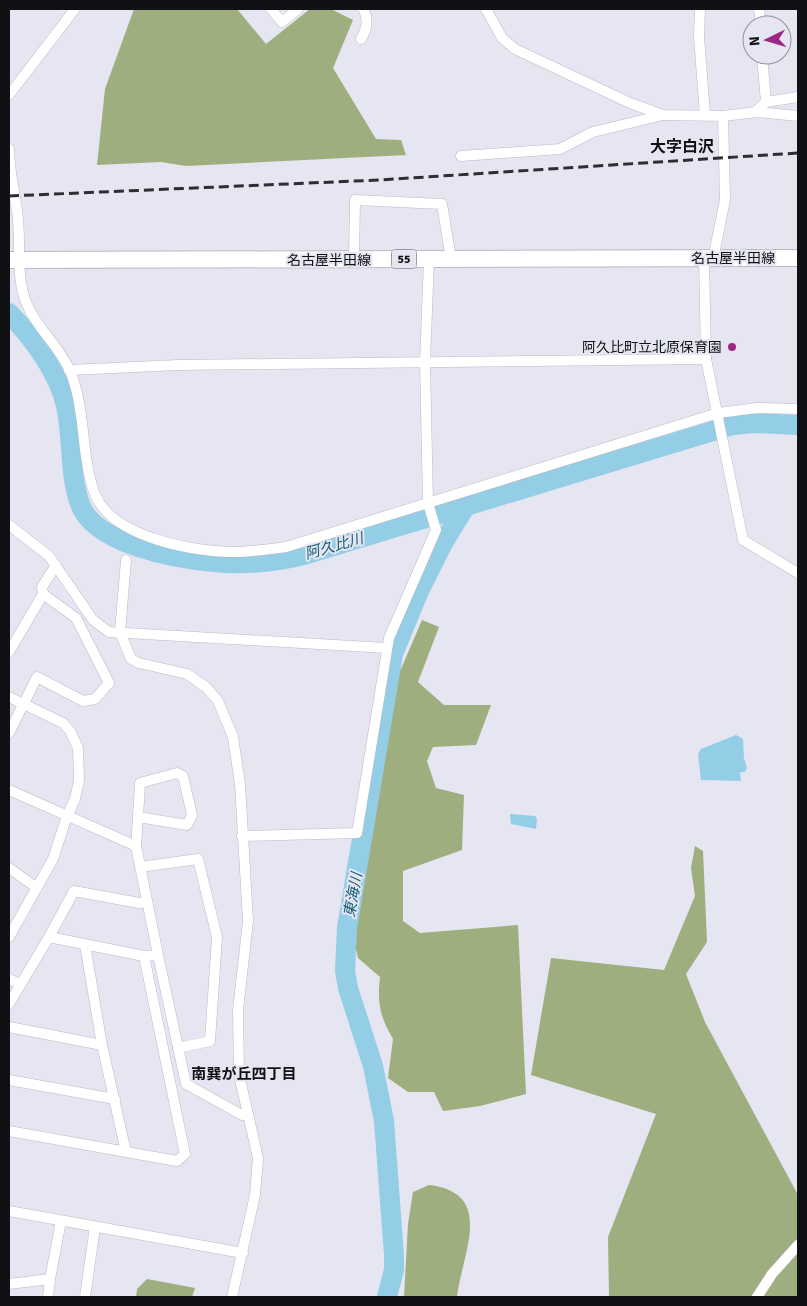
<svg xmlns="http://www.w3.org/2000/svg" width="807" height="1306" font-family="Signika,'Noto Sans JP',sans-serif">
<rect width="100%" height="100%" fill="#e5e6f1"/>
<g fill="#9fae7e">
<path d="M134,9h103l29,35 44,-35h21l22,11 -20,48 43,71 25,1 5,15 -220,11 -25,-4 -64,3 8,-76z"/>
<path d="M422,620l17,7 -21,55 26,23h47l-15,40 -43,2 -6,14 9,27 28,7 -2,55 -59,21v50l17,12 98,-8 8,169 -46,12 -37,5 -9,-19h-26l-20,-14 5,-39c-13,-22 -16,-36 -13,-62l-22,-19 -6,-27 40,-241z"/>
<path d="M695,846l8,5 4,91 -21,32 19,48 93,173v102h-189l-1,-60 48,-123 -125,-39 20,-117 113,12 31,-74 -4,-28z"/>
<path d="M429,1185c67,8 33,68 28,112h-53l4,-73 5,-32z"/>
<path d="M147,1279l48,9 -3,9h-56l1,-8z"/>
</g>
<g fill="#94cee6">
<path d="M736,735l7,4 1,19 3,10 -2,4h-5l1,9 -40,-1 -3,-26 3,-5z"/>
<path d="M510,814l25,2 2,3 -1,10 -25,-5z"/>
</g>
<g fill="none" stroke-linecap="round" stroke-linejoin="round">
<g stroke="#94cee6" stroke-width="20">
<path d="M9,313c23,24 50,60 57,93 7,32 3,67 14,98 14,40 96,55 134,58 30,3 61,0 90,-7l429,-130 21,-2 44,2"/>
<path d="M387,1297l7,-27v-15l-10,-134 -11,-55 -25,-78 -3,-17 2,-43 46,-274 26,-63 24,-48 22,-36"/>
</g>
<g stroke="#babac5" stroke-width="11">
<g id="street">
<path d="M271,9l11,13 16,-13"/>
<path d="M486,9l16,29 13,11 115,54 33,12 60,1 34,-4 41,4"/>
<path d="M700,9l-1,28 6,78"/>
<path d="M759,9l2,16"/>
<path d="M361,39c6,-9 8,-21 2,-30"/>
<path d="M762,55l4,47"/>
<path d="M9,95l66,-86"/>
<path d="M755,112l11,-10 32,-5"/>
<path d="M9,149c0,25 7,46 9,71 3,31 -3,61 11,89 11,22 33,41 42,64 15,40 10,82 23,119 16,46 103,61 146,60 16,-1 31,-3 46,-5l432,-134 39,-5 41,1"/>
<path d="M461,156l99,-7 33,-17 70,-17"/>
<path d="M704,257l2,102 37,181 55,33"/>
<path d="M713,259l12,-59 -2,-84"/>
<path d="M354,260l1,-60 87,4 9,55"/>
<path d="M69,370l109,-5 528,-6"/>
<path d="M9,525l40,31 44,64 16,12 278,16"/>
<path d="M126,560l-6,72 11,27 8,4 48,11 19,13 12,14 15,36 7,47 8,137 -10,89 1,65 19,83 -3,37 -23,102"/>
<path d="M9,652l34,-58 -1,-7 14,-22"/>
<path d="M9,697l54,26 7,8 8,17 1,32 -4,19 -8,17 -14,43 -44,78"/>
<path d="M9,733l28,-56 46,24 12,-2 14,-16 -33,-65 -33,-24"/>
<path d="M9,790l127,56"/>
<path d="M242,836l115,-3 32,-195 47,-108 -8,-27 -3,-141 4,-103"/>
<path d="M140,867l58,-8 19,78 -7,104 -32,7"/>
<path d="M9,868l28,20"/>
<path d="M49,937l25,-46 65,12 8,-1"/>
<path d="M85,945l17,100 24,107"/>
<path d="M158,955l28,129 56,31 6,-1"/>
<path d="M9,979l11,5"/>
<path d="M9,1004l40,-67 95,19 14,-1 -22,-109 2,-29 49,8 5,-10 -9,-39 -6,-3 -37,10 -2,34"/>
<path d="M9,1027l93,18"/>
<path d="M9,1080l106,19"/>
<path d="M9,1131l168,30 8,-7 -41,-198"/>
<path d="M9,1211l234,42"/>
<path d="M9,1284l41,-5 11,-58"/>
<path d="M48,1297l2,-18"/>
<path d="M85,1297l10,-70"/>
<path d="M757,1297l15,-23 26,-29"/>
</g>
</g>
<g stroke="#babac5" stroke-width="18">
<path id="primary" d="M9,260l789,-2"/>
</g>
<use href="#street" stroke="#fff" stroke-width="10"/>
<use href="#primary" stroke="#fff" stroke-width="16"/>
<path stroke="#2d2e32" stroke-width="3" stroke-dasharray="10 5" stroke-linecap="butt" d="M9,196l370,-16 419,-27"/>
</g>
<circle fill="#9c2883" stroke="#e5e6f1" stroke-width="2" cx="732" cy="347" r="5"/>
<g text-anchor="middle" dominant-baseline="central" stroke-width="4" stroke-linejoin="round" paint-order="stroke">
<rect fill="#e5e6f1" stroke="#505156" stroke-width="1" x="391.5" y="249.5" width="25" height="19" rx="4"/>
<g font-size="12" font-weight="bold" fill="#101114">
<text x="404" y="259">55</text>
</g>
<g font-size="14" fill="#101114" stroke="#e5e6f1">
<text x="733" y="258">名古屋半田線</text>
<text x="329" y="260">名古屋半田線</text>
</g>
<g font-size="14" fill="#101114" stroke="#e5e6f1" text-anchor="end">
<text x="722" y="347">阿久比町立北原保育園</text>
</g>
<g font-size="15" font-style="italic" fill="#125e76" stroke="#e5e6f1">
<text transform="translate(334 546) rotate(-16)">阿久比川</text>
<text transform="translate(353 895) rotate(-80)">東海川</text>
</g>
<g font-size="15" font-weight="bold" fill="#101114" stroke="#e5e6f1">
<text x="244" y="1074">南巽が丘四丁目</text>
</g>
<g font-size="16" font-weight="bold" fill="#101114" stroke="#e5e6f1">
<text x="682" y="147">大字白沢</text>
</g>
</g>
<rect width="807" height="1306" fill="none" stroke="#101114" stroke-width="20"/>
<g transform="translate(767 40) rotate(265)"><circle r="24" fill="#e5e6f1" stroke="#909199"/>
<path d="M0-4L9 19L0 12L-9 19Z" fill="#9c2883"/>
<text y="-8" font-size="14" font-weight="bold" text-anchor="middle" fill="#101114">N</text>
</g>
</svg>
